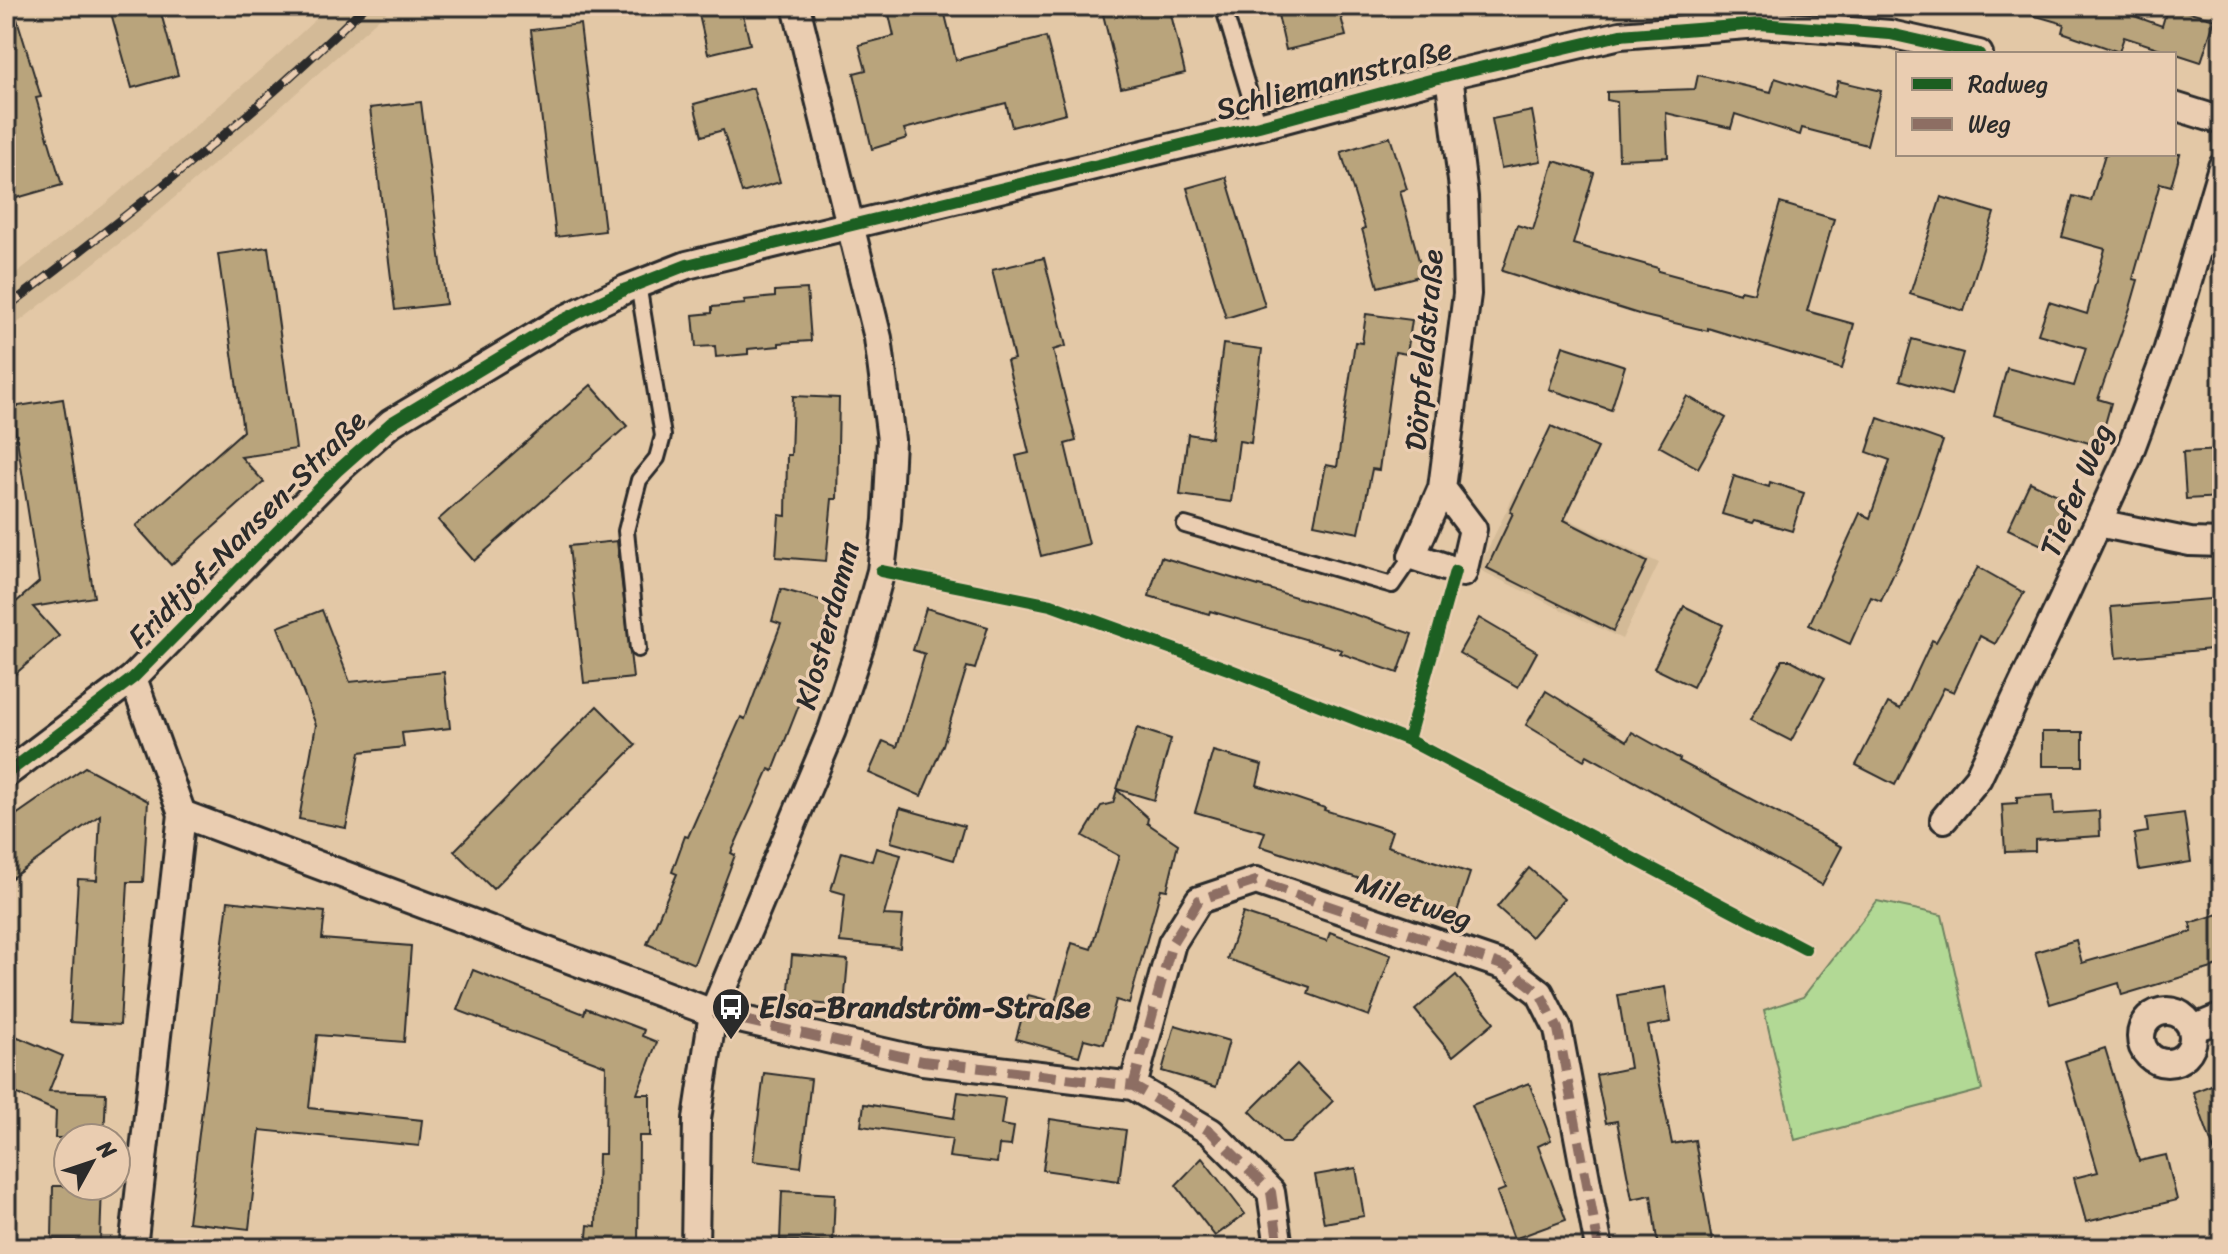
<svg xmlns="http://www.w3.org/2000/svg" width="2228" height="1254" font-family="Sriracha,sans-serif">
<rect width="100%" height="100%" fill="#e3c8a6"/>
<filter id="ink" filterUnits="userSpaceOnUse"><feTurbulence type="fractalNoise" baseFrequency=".0125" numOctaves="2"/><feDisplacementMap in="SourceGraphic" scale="16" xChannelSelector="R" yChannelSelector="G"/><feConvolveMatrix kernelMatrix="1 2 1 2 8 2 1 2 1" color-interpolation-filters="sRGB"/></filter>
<g filter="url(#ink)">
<g fill="#d3ba97">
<path d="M330,6h63l-129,116 -134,113 -124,97v-51l99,-77 168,-145z"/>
<path d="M1515,493l144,70 -37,76 -144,-70z"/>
</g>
<path fill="#b2d995" stroke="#6e8260" stroke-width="2" d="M1877,901l65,14 40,175 -187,50 -31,-130 39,-13z"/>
<g fill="#b9a47c" stroke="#2b2b2b" stroke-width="2">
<path d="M6,6h7l28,91 -5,1 26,87 -49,14 -7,-23z"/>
<path d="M113,6h46l19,69 -46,13 -21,-75 3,-1z"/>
<path d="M697,6h44l9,38 -42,10z"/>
<path d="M887,6h56l13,54 90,-23 20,76 -54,14 -6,-24 -102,26 3,9 -35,11 -18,-76 12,-3 -7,-25 35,-9z"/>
<path d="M1101,6h68l16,67 -64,15z"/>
<path d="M1276,6h62l8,30 -60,14z"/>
<path d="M2023,6h83l56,20 6,-20 47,13 -14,43 -77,-25 -5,15 -57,-20 2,-8 -42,-12z"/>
<path d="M580,24l25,207 -49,6 -25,-207z"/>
<path d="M1698,75l73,17 4,-14 59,19 4,-16 43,10 -14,54 -65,-17 -2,7 -65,-21 -4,14 -65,-15 2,44 -49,2 -2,-57 -10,-2v-8l88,-3z"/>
<path d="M753,88l27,94 -38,11 -19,-63 -21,6 -8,-32z"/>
<path d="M421,102l25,202 -51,6 -25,-202z"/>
<path d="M1532,111l9,50 -40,7 -9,-49z"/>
<path d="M1390,137l17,52 -7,2 23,84 -45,12 -16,-58 3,-1 -24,-76z"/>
<path d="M2105,154h75l-9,32 -11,-3 -27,96 5,1 -8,28 -32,91 13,4 -12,43 -105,-31 13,-47 67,18 12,-38 -48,-14 11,-32 38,12 18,-65 -43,-12 11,-41 18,5z"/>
<path d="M1554,161l40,12 -21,71 85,24v3l82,22 1,-3 13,3 26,-90 54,16 -27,92 47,13 -12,45 -134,-41v3l-63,-15 -143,-45 15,-46 16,5z"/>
<path d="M1226,177l39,129 -39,12 -39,-130z"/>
<path d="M1941,197l53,16 -30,98 -54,-17z"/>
<path d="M268,247l28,202 -55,8 23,25 -93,83 -35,-39 107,-95 -25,-177z"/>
<path d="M1044,258l22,88 -13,4 23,91 -11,3 24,100 -48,12 -25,-100 13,-3 -22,-92 7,-2 -22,-89z"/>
<path d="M807,289l4,52 -32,2v3l-31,3v5l-32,3 -1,-11 -19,1 -3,-32 19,-2v-6l33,-3 -1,-4 31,-3v-6z"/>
<path d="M1366,314l46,6 -5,34 -12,-2 -16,118 -7,-1 -13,64 -45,-9 12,-59 11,2 18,-125 7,1z"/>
<path d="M1912,339l51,14 -12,42 -51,-15z"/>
<path d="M1223,344l39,5 -11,94 -12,-2 -8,61 -51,-7 8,-61 23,4z"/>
<path d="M1563,346l62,20 -14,44 -62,-21z"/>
<path d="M591,385l36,41 -153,135 -36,-41z"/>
<path d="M793,396l46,2 -2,101h-5l-6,62 -50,-4 3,-42 7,1 1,-61h4z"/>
<path d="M1687,396l39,22 -28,50 -39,-22z"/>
<path d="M63,399l31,198 -61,10 26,29 -53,46v-71l33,-29 -27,-175z"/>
<path d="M1878,418l65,23 -36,104 -26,56 -10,-4 -21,47 -41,-19 51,-112 10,5 20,-58 -23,-8z"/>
<path d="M1551,426l47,22 -34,72 83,42 -34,69 -126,-63 26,-55 -3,-1z"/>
<path d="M2222,450v47l-36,2 -3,-47z"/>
<path d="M1734,476l35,11 1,-5 34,11 -12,38 -37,-11 -2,3 -31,-9z"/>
<path d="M2030,482l40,19 -22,47 -40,-19z"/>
<path d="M617,541l16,137 -49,5 -15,-137z"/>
<path d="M1161,557l192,57 59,20 -14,39 -58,-20 2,-3 -132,-39 -1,3 -60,-18z"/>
<path d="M1978,567l46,26 -29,51 -15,-8 -26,56 -10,-4 -49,97 -39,-20 32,-62 12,6 32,-69 4,2z"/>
<path d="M781,589l49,14 -18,69 -39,99 -4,-2 -38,84 4,2 -41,109 -47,-20 30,-70 -5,-2 13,-36 3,1 53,-120 4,2 36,-95 -9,-3z"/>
<path d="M2222,598v50l-106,10 -5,-51z"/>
<path d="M1684,606l39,19 -30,62 -39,-19z"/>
<path d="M926,608l62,19 -13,42 -8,-2 -24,78 -22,51 -52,-23 14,-32 14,6 28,-93 -12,-4z"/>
<path d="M322,610l28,72 94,-10 6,56 -48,5 2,14 -44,5 -14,76 -47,-9 17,-94 -38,-98z"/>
<path d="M1479,618l58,34 -19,35 -59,-34z"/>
<path d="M1782,660h9l34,18 -34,63 -41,-21z"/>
<path d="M1546,691l81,50 5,-9 48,27 -1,2 163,86 -20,38 -235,-130 -3,5 -58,-35z"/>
<path d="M597,706l39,39 -143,144 -39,-38z"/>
<path d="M1137,728l34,11 -17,61 -37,-11z"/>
<rect x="2042" y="732" width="41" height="34"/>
<path d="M1213,751l49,14 -5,20 68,23 -1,2 68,21 -5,15 83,27 -16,48 -45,-15 3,-10 -152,-50 5,-14 -70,-20z"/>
<path d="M85,767l63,34 -5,81h-15l-8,143 -50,-3 8,-143 19,1 3,-65 -94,67v-60z"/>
<path d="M1117,790l31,28 -1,5 31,21 -11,46 -6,-1 -32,115 -13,-4 -12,44 -20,-5 -5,17 -63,-17 12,-44 27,7 17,-59 19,6 28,-93 -36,-20 18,-30 12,-3z"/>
<path d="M2053,795l1,19 45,-3 1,25 -65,4v11l-30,1 -3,-48 15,-1v-6z"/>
<path d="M900,808l64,18 -10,34 -63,-18z"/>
<path d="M2184,813l7,49 -52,8 -5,-36 14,-2 -2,-14z"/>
<path d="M876,848l25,7 -17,60 19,1 -3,32 -60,-6 5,-48 -14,-4 11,-38 30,9z"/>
<path d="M1529,868l35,31 -33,38 -34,-30z"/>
<path d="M228,901l97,11 -3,27 89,7 -7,96 -87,-7 -8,73 113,12 -3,26 -159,-16 -11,99 -61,-7z"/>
<path d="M1243,913l84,28 3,-9 61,23 -22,61 -61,-22 2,-7 -83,-28z"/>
<path d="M2222,913v52l-100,30 -3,-12 -69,21 -15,-52 41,-12 6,23 110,-31 -2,-9z"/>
<path d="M792,955l56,5 -4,46 -56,-5z"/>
<path d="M473,970l111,44 2,-6 58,22 -2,6 15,6 -20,52h13v42h-11l-1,112h-52l2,-23 8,1 2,-72h7l1,-88 -149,-56z"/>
<path d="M1456,975l38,47 -41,34 -38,-46z"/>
<path d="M1665,987l6,35 -23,4 24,118 23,-4 18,108h-55l-7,-53 -19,4 -15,-78 -11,2 -10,-48 34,-7 -12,-73z"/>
<path d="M1175,1025l54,16 -13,46 -54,-16z"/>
<path d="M6,1032l57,24 -14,35 57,2 -2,45h-49l1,-27 -50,-22z"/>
<path d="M2105,1048l34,113 27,-6 11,45 -91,22 -12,-44 24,-6 -33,-111z"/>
<path d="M1297,1064l36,37 -43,42h-8l-32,-32z"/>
<path d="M764,1073l47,6 -10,88 -48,-6z"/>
<path d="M2222,1081v82l-3,1 -26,-72z"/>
<path d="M1529,1083l22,57 -13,6 28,74 -52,19 -17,-47 8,-3 -33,-84z"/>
<path d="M958,1092l47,6 -4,27 13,2 -3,19 -12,-1 -2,18 -48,-6 3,-18 -91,-13 3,-22 90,14z"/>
<path d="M1050,1119l76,11 -7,51 -76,-11z"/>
<path d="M1202,1158l43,56 -30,22 -39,-51z"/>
<path d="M1356,1168l8,48 -40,7 -9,-48z"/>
<path d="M53,1186h49l-2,55 -48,-2z"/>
<path d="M782,1191l53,3 -2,48 -53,-2z"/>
</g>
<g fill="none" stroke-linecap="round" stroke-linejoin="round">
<g stroke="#2b2b2b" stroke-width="20">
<g id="service">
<path d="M1223,6l36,120"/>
<path d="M638,284l25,152 -6,22 -18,22 -13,51 12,118"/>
<path d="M1185,525l207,60 20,-29"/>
</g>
</g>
<g stroke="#2b2b2b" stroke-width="32">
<g id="minor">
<path d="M2174,106l48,15"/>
<path d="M1442,488l31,41 -10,44 -51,-17 30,-68 25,-194 -3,-97 -15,-122"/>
<path d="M2098,523l92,19 32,1"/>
<path d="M133,678l49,136 -49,434"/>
<path d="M6,774l127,-96 204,-207 54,-48 168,-101 67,-33 61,-24 572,-139 190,-51 171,-40 140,-11 130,10 89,20"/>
<path d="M182,814l531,199 210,48 210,25 78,46 60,60 8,56"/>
<path d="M1944,819l34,-41 85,-179 64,-140 40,-107 55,-185"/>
<circle cx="2167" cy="1037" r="26"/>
<path d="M2193,1029l29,-12"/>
<path d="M1133,1086l39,-143 27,-43 57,-19 249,85 35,27 18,36 41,219"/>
<path d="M695,1248l2,-129 16,-106 119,-283 29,-87 20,-72 6,-51 4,-80 -13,-102 -82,-332"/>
</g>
</g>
<use href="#service" stroke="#eacdb1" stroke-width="14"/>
<use href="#minor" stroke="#eacdb1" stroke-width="26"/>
<g stroke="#2b2b2b" stroke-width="9">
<path id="rail" d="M6,308c125,-95 248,-192 359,-302"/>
</g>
<use href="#rail" stroke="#eacdb1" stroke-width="6" stroke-dasharray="18" stroke-linecap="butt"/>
<g stroke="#8d6e63" stroke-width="10" stroke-dasharray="20 10" stroke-linecap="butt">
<path d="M713,1013l210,48 210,25 78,46 60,60 8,56"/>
<path d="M1133,1086l39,-143 27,-43 57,-19 249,85 35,27 18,36 41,219"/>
</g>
<g stroke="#eacdb1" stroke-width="17">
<g id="cycleway">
<path d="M881,571l170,34 180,65 177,70 397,209"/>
<path d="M1408,740l47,-169"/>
<path d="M6,774l127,-96 204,-207 54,-48 168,-101 67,-33 61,-24 572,-139 190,-51 171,-40 140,-11 130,10 89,20"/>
</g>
</g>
<use href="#cycleway" stroke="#1b5e20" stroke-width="12"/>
</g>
</g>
<defs>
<g id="bus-pin" transform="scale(2)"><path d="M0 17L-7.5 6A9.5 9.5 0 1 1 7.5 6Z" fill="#2b2b2b" stroke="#eacdb1"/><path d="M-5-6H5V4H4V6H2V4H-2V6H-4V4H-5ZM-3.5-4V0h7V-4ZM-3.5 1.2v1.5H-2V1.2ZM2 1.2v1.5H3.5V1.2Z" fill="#fff"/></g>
</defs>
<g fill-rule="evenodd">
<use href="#bus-pin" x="731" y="1007"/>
</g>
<g text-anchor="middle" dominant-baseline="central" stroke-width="7" stroke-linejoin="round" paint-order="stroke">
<g font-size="30" fill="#2b2b2b" stroke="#eacdb1">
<text transform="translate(1334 79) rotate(-15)">Schliemannstraße</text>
<text transform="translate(1424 350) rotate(-85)">Dörpfeldstraße</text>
<text transform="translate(2076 490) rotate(-67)">Tiefer Weg</text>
<text transform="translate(247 529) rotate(-45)">Fridtjof-Nansen-Straße</text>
<text transform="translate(827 625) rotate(-75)">Klosterdamm</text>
<text transform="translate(1414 901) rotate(19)">Miletweg</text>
</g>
<g font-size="30" font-weight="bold" fill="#2b2b2b" stroke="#eacdb1" text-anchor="start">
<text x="759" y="1007">Elsa-Brandström-Straße</text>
</g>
</g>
<rect width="2228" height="1254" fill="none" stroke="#eacdb1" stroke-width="32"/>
<rect x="16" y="16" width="2196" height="1222" fill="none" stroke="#2b2b2b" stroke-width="3" filter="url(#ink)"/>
<rect x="1896" y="52" width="280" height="104" fill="#eacdb1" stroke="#9e8c7b" stroke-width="2"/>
<rect x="1912" y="78" width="40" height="12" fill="#1b5e20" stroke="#9e8c7b" stroke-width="2"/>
<text x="1968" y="92" font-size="24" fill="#2b2b2b">Radweg</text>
<rect x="1912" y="118" width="40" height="12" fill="#8d6e63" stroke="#9e8c7b" stroke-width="2"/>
<text x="1968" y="132" font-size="24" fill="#2b2b2b">Weg</text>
<g transform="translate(92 1162) rotate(50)"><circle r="38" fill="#eacdb1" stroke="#9e8c7b" stroke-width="2"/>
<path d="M0-6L14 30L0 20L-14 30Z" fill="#2b2b2b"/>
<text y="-12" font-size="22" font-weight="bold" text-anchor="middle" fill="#2b2b2b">N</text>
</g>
</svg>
